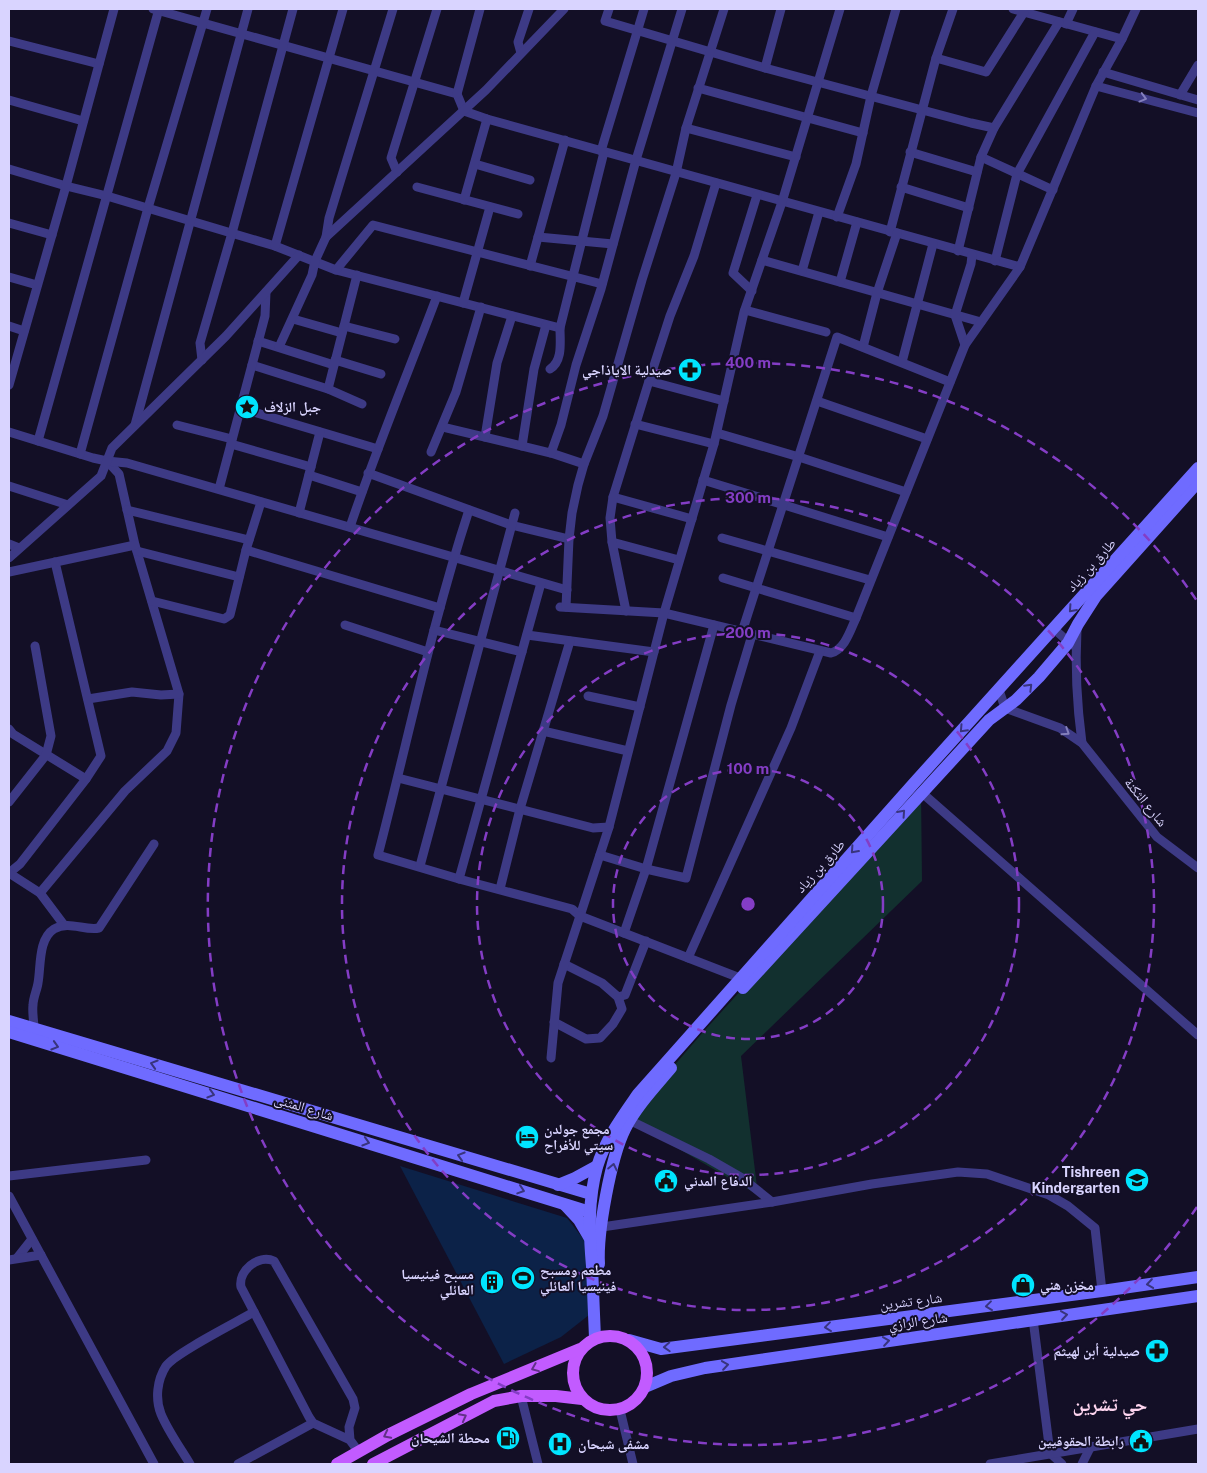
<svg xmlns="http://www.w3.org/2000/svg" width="1207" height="1473" font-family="'Public Sans','Noto Naskh Arabic',sans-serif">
<rect width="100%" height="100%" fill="#130f26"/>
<path fill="#12302f" d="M921,792l1,89 -181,175 17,139 -127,-74 34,-45 39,-45z"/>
<path fill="#0c2248" d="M400,1166l167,52 18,23 4,74 -28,22 -57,27z"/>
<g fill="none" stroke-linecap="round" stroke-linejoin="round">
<g stroke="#3d3a85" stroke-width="9">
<path d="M153,9l304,85 7,17 23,8 533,148 76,-181 26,-47 14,-30"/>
<path d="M609,9l-4,12 160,47 206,55 23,5"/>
<path d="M1013,9l109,30"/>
<path d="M1066,24l7,-15"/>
<path d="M9,41l90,23"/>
<path d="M521,53l-3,-11 11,-33"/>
<path d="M936,58l50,14 38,-60"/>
<path d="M765,68l16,-59"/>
<path d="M1103,72l95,28"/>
<path d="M1096,86l102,27"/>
<path d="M698,88l165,45"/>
<path d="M457,94l23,-85"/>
<path d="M1180,95l18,-30"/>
<path d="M9,100l74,21"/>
<path d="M686,128l110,29"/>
<path d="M601,151l43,-142"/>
<path d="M910,152l67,20"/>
<path d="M981,157l72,33"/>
<path d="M475,164l55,16"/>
<path d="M9,169l57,17 41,10 168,50 61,24 224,58"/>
<path d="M397,172l-6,-14 46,-149"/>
<path d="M417,187l101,27"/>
<path d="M901,187l68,21"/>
<path d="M464,200l23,-81"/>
<path d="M837,217l19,-53 15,-68 25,-87"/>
<path d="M9,223l43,12"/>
<path d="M890,232l46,-174 17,-49"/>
<path d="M326,237l3,-19 64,-209"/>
<path d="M538,237l75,7"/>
<path d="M275,246l68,-237"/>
<path d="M958,251l23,-94 13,-29 65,-106"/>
<path d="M762,260l219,62"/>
<path d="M995,261l22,-87 78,-142"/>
<path d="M530,266l35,-126"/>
<path d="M336,270l37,-45 229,59"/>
<path d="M802,271l17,-59"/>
<path d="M9,277l28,8"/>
<path d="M840,282l17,-60"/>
<path d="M752,291l-19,-18 24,-78"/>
<path d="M463,303l27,-96"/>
<path d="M745,310l81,22"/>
<path d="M293,319l49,14"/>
<path d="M9,326l15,5"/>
<path d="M344,326l51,13"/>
<path d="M258,341l76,24"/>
<path d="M965,345l-10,-30 16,-51 1,-9"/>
<path d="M279,347l33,-72 3,-14 11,-24 160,-147 78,-81"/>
<path d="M863,347l14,-54 20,-60"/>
<path d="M202,360l-2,-17 32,-110 61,-224"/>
<path d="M335,360l46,14"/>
<path d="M902,362l31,-118"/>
<path d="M252,365l76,24 34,15"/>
<path d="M550,369c13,-8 10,-27 10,-41l44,-176"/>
<path d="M649,381l75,20"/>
<path d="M9,385l57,-199 48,-177"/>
<path d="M328,389l29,-114"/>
<path d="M817,401l110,38"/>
<path d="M240,408l138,41"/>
<path d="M635,424l79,20"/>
<path d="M135,425l113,-416"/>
<path d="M177,425l55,14"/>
<path d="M443,427l108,26 33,11"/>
<path d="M9,432l84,26 14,3 12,13 16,71 44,149 -3,39 -9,18 -42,40 -85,102"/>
<path d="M717,433l82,24 107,35"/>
<path d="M485,437l12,-74 15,-47"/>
<path d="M38,441l121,-432"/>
<path d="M231,444l80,23"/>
<path d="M522,446l12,-77 12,-44"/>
<path d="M431,452l25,-60 25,-85"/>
<path d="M551,453l10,-28 15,-60 25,-76 35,-129 46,-151"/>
<path d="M80,454l68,-246 59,-199"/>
<path d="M107,461l20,2 440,127"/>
<path d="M368,473l143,52 58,14"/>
<path d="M309,475l53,17"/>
<path d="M703,480l185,57"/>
<path d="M9,486l59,19"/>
<path d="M219,489l46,-173 1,-24"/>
<path d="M613,497l79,22"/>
<path d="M127,510l122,30"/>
<path d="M469,510c-37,113 -61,230 -91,345l81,24 113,30 8,7 29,-89"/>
<path d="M299,513l21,-81"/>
<path d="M350,527c26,-78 58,-154 87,-231"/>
<path d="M722,538l148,42"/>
<path d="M612,542l67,18"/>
<path d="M9,544l10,4"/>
<path d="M246,550l194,58"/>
<path d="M137,551l102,26"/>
<path d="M9,558l92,-82 11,-28 114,-112 73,-81"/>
<path d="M9,572l126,-27"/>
<path d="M723,578l133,40"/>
<path d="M152,601l72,18 6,-4 16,-65 15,-48"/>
<path d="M560,607l104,6 167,40c14,-4 19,-22 25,-35l109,-273 55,-78"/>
<path d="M566,607l3,-68 3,-26 6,-28 6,-21 19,-48 39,-136 34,-107 10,-45 38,-119"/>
<path d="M626,611l-14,-69 -2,-24 3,-21 36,-116 21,-65 24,-60 22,-73"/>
<path d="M345,625l83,27"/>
<path d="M1054,629l18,16"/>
<path d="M1077,629c-2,37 0,77 5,114"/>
<path d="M434,630l88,22"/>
<path d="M742,632l95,-295 113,45"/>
<path d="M527,635l127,17"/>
<path d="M999,690l6,18 55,20 22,15 75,94 41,31"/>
<path d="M588,696l52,11"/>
<path d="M88,699l44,-7 29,3 18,-1"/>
<path d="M9,729l4,5 73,45"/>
<path d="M543,731l85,20"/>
<path d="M398,778l195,50 16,-1 55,-214 50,-169 30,-132 38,-110 58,-193"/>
<path d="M921,792l277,243"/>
<path d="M9,802l37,-47 5,-19 -16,-90"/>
<path d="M600,855l46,14 40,9 45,-173 21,-70"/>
<path d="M420,866l95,-353"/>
<path d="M9,873l11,-9 66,-85 15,-23 -46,-194"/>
<path d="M9,873l31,20 24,32"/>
<path d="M459,879l82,-296"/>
<path d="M500,889l20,-80 50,-168"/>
<path d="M624,933l22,-64 68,-244"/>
<path d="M688,958l103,-230 29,-77"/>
<path d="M618,997l7,-2 21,-54"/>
<path d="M554,1022l32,17 14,-1 13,-14 9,-15 -4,-12 -16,-14 -38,-19"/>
<path d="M34,1029c0,-8 -2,-16 -1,-24 0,-7 4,-15 5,-22 3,-16 0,-44 16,-54 15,-9 30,2 45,-1l55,-84"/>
<path d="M551,1058l7,-75 22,-67 160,62"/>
<path d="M631,1121l78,38 33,19 30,24 100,-18 86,-12 29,2 62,21 19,11 27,22 7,63"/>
<path d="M9,1176l137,-16"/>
<path d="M9,1196l145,268"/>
<path d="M602,1227l170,-25"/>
<path d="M17,1258l15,-19"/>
<path d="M9,1260l32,-5"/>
<path d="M1033,1319l17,134 12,11"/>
<path d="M521,1396l17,68"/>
<path d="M620,1410l13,54"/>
<path d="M350,1440l-1,-13 6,-19 -2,-9 -79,-138c-16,-7 -36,10 -33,26l68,130 4,6 37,17 8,11"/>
<path d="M190,1464c-9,-15 -22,-33 -29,-50 -6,-15 -4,-34 5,-48 9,-13 71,-44 88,-54"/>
<path d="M238,1464l75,-41"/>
<path d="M990,1464l208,-35"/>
<path d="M1082,1464l9,-18"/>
</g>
<g stroke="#6f6bff" stroke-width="12">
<path d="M743,988l246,-268 27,-20 23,-23 29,-34 10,-19 18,-28 102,-114"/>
<path d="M9,1021l582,173"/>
<path d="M9,1032l581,180"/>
<path d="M558,1185l17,-7 22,-12"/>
<path d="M565,1205l14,15 10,17"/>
<path d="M599,1264c-2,-31 12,-107 26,-135 11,-22 30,-42 46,-61"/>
<path d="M595,1338c-1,-24 -2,-48 -3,-72 -3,-34 -4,-66 5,-99 8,-27 25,-50 41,-73l277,-312 283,-314"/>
<path d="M629,1340l32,9 441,-58 96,-14"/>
<path d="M645,1387l26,-11 34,-8 493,-72"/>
</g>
<g stroke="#c25bff" stroke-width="12">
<circle cx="610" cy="1373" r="37"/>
<path d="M337,1464l51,-29 83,-41 109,-45"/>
<path d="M373,1464l121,-63 27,-5h35l26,3"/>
</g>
</g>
<defs><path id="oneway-chevron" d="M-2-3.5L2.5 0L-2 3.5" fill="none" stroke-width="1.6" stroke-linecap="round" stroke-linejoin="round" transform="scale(1.25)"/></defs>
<g stroke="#837fbc">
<use href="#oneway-chevron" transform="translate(1143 98) rotate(15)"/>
<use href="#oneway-chevron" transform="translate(1066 732) rotate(33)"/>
</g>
<g stroke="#38347d">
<use href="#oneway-chevron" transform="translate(1072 609) rotate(132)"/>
<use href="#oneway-chevron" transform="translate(1029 687) rotate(-45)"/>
<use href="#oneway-chevron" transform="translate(963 729) rotate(133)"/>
<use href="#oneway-chevron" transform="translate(902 813) rotate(-48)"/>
<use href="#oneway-chevron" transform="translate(854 850) rotate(132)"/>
<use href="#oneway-chevron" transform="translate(55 1046) rotate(17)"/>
<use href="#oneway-chevron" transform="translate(154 1064) rotate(-163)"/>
<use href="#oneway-chevron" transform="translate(211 1094) rotate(17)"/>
<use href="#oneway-chevron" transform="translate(366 1142) rotate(17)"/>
<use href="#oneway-chevron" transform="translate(461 1156) rotate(-163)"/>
<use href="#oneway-chevron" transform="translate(613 1167) rotate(-78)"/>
<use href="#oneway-chevron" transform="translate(521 1190) rotate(18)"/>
<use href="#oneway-chevron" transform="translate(1150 1284) rotate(172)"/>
<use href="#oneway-chevron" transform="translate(989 1306) rotate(173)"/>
<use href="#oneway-chevron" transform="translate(1064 1315) rotate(-8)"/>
<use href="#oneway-chevron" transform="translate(828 1327) rotate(173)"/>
<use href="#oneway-chevron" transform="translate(886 1341) rotate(-8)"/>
<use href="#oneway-chevron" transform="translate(667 1347) rotate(177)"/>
<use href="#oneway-chevron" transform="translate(725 1365) rotate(-8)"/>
</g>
<g stroke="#623188">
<use href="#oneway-chevron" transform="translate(535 1368) rotate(158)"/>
<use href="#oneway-chevron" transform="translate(463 1417) rotate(-28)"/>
<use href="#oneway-chevron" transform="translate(387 1435) rotate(153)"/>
</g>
<g fill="none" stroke="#843dc5" stroke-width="2.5" stroke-dasharray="9 6">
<circle cx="748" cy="904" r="135"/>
<circle cx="748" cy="904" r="271"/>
<circle cx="748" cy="904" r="406"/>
<path d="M1197 1207A541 541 0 1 1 1197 601"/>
</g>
<defs>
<g id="pharmacy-disc" transform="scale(1.25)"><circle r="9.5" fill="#00e5ff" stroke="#130f26"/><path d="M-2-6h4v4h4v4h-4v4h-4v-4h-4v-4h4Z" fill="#111"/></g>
<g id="sight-disc" transform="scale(1.25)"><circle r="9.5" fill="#00e5ff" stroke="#130f26"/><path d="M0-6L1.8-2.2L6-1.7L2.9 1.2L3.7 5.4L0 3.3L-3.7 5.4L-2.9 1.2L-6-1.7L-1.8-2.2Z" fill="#111"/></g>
<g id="hotel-disc" transform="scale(1.25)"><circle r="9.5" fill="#00e5ff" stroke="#130f26"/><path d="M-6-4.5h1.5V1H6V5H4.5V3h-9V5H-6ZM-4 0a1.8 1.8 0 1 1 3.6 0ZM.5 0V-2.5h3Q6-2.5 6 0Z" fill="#111"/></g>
<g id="school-disc" transform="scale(1.25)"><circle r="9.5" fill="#00e5ff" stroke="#130f26"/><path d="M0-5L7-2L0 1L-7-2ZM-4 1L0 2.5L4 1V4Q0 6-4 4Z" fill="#111"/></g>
<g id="civic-disc" transform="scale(1.25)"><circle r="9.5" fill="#00e5ff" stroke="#130f26"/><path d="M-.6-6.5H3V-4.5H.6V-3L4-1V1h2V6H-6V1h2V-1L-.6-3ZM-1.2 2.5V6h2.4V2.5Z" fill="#111"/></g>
<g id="stadium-disc" transform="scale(1.25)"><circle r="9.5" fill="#00e5ff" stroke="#130f26"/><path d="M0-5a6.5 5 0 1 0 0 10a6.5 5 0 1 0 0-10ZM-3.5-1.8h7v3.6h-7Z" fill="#111"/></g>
<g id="building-disc" transform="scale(1.25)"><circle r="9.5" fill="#00e5ff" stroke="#130f26"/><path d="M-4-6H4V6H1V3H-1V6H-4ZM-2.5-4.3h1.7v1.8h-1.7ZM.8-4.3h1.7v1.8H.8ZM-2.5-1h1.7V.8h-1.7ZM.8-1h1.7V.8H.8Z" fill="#111"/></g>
<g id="shop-disc" transform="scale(1.25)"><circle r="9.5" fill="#00e5ff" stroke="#130f26"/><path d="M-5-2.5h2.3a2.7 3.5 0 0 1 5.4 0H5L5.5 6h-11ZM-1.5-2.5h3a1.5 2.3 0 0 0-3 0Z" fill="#111"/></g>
<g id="fuel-disc" transform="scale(1.25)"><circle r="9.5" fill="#00e5ff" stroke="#130f26"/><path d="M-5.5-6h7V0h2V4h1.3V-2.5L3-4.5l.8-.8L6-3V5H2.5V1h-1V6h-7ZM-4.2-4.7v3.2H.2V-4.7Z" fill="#111"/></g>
<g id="hospital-disc" transform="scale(1.25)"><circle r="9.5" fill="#00e5ff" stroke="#130f26"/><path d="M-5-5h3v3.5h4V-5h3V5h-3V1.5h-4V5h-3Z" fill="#111"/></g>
</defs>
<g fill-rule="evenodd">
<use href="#pharmacy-disc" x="690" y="370"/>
<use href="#sight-disc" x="247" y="407"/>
<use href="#hotel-disc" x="527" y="1137"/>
<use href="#school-disc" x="1137" y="1180"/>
<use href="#civic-disc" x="666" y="1181"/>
<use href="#stadium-disc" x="523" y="1278"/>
<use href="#building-disc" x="492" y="1282"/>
<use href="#shop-disc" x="1023" y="1285"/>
<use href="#pharmacy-disc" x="1157" y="1351"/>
<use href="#fuel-disc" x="508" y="1438"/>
<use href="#civic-disc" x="1141" y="1441"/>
<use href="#hospital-disc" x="560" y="1444"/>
</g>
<g text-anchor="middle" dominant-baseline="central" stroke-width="4" stroke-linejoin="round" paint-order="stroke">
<g font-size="14" font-weight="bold" fill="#d9d4ff" stroke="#130f26" text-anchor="end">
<text x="672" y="370">صيدلية الاياذاجي</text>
<text x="264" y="407" text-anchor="start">جبل الزلاف</text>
<text x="544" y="1129" text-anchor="start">مجمع جولدن<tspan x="544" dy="16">سيتي للأفراح</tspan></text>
<text x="1120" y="1172">Tishreen<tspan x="1120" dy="16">Kindergarten</tspan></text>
<text x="684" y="1181" text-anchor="start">الدفاع المدني</text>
<text x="540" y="1270" text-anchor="start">مطعم ومسبح<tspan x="540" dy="16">فينيسيا العائلي</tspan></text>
<text x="474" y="1274">مسبح فينيسيا<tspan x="474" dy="16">العائلي</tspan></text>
<text x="1040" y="1285" text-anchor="start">مخزن هني</text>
<text x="1140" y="1351">صيدلية أبن لهيثم</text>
<text x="490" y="1438">محطة الشيحان</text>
<text x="1124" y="1441">رابطة الحقوقيين</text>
<text x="578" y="1444" text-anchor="start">مشفى شيحان</text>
</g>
<g font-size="14" fill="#d9d4ff" stroke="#130f26">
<text transform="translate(1091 565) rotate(-48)">طارق بن زياد</text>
<text transform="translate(1146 802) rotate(51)">شارع الثكنة</text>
<text transform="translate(820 866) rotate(-48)">طارق بن زياد</text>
<text transform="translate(304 1107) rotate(17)">شارع المثنى</text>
<text transform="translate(911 1301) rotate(-7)">شارع تشرين</text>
<text transform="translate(918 1321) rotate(-8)">شارع الرازي</text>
</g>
<g font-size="19" font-weight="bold" fill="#ffd6f0" stroke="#130f26">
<text x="1110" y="1404">حي تشرين</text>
</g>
</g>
<circle cx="748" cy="904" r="8" fill="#843dc5" stroke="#130f26" stroke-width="2.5"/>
<g font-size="15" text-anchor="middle" font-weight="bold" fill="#843dc5" stroke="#130f26" stroke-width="4" stroke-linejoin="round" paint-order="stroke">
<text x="748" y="368">400 m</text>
<text x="748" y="503">300 m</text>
<text x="748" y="638">200 m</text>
<text x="748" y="774">100 m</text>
</g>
<rect width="1207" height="1473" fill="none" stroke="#d9d4ff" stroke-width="20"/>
</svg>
